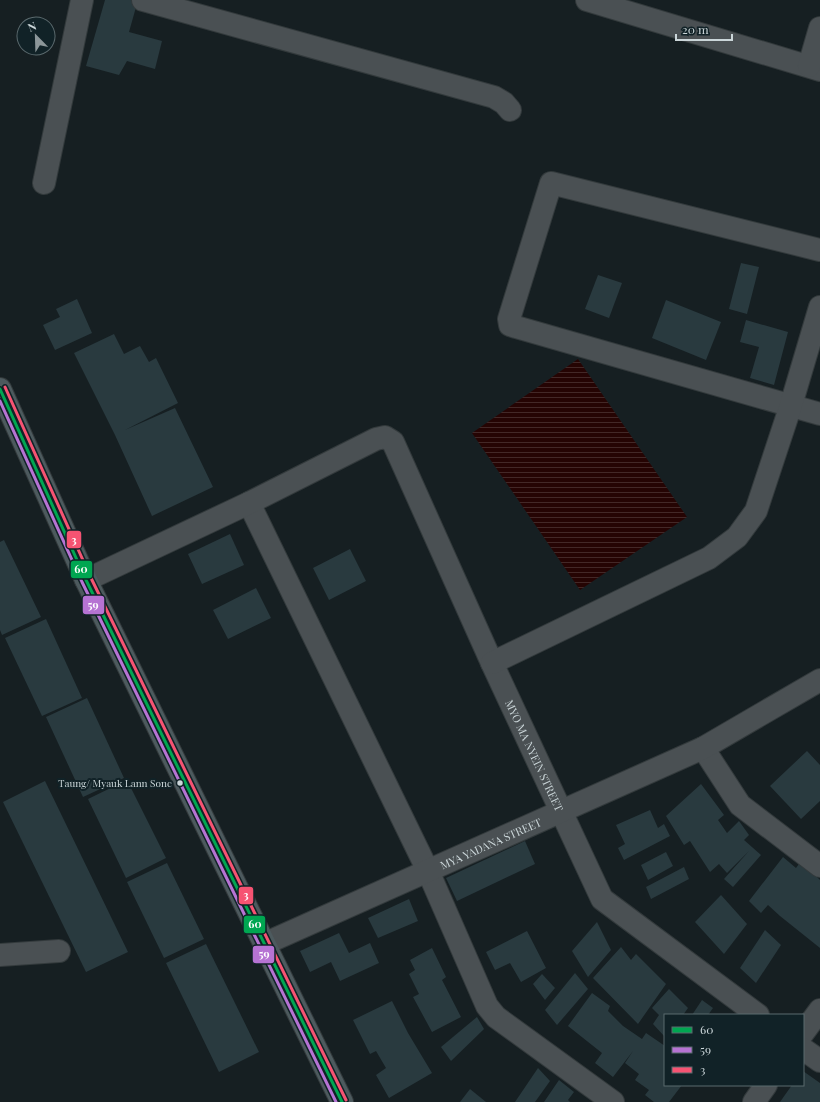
<svg xmlns="http://www.w3.org/2000/svg" width="820" height="1102" font-family="'Playfair Display',serif">
<defs>
<pattern id="water-rules" width="6" height="5" patternUnits="userSpaceOnUse"><rect width="6" height="5" fill="#250403"/><path d="M0 2.5h6" fill="none" stroke="#432827"/></pattern>
</defs>
<rect width="100%" height="100%" fill="#161f22"/>
<path fill="url(#water-rules)" d="M578,359l109,158 -107,73 -108,-157z"/>
<g fill="#293a3f">
<path d="M105,0h33l-9,32 33,9 -7,28 -28,-8 -8,14 -33,-9z"/>
<path d="M741,263l18,4 -12,47 -18,-5z"/>
<path d="M598,275l24,8 -13,35 -24,-9z"/>
<path d="M77,299l15,34 -37,17 -12,-25 17,-8 -4,-8z"/>
<path d="M666,300l55,22 -15,38 -54,-22z"/>
<path d="M746,320l42,12 -14,53 -24,-7 9,-31 -19,-5z"/>
<path d="M114,334l10,20 16,-8 9,16 7,-4 22,45 -53,27 50,-22 38,79 -61,29 -37,-81 -41,-82z"/>
<path d="M230,534l14,31 -42,19 -14,-30z"/>
<path d="M4,540l37,77 -39,18 -2,-5v-88z"/>
<path d="M350,549l16,32 -37,19 -16,-32z"/>
<path d="M256,588l15,30 -43,21 -15,-29z"/>
<path d="M46,619l36,79 -40,18 -37,-78z"/>
<path d="M87,698l37,80 -41,19 -37,-80z"/>
<path d="M807,751l13,14v36l-19,18 -31,-33z"/>
<path d="M127,780l39,78 -40,20 -38,-79z"/>
<path d="M45,781l83,171 -42,20 -83,-170z"/>
<path d="M701,784l23,31 -6,5 9,13 12,-12 10,14 -5,5 17,15 -28,32 -9,-8 25,-28 -22,22 -8,-9 -9,8 -20,-31 -6,4 -18,-29z"/>
<path d="M650,810l8,18 6,-4 6,12 -46,24 -6,-12 7,-4 -9,-19z"/>
<path d="M525,841l10,23 -78,37 -11,-23z"/>
<path d="M666,852l7,14 -25,14 -7,-15z"/>
<path d="M783,857l13,11 5,-7 19,19v68l-40,-32 -12,-11 -7,8 -12,-12z"/>
<path d="M167,863l37,76 -40,19 -37,-76z"/>
<path d="M684,867l5,12 -38,20 -5,-12z"/>
<path d="M721,895l26,29 -23,30 -29,-32z"/>
<path d="M409,899l9,22 -40,17 -10,-20z"/>
<path d="M597,922l14,28 -23,27 -16,-26z"/>
<path d="M765,930l16,15 -25,38 -16,-15z"/>
<path d="M527,931l19,37 -25,14 -11,-19 -15,7 -9,-18z"/>
<path d="M339,933l10,20 21,-10 9,20 -39,18 -9,-19 -21,10 -10,-21z"/>
<path d="M206,944l53,108 -40,20 -53,-109z"/>
<path d="M621,947l10,13 5,-6 30,30 -28,40 -45,-46z"/>
<path d="M432,948l14,29 -4,3 19,37 -29,15 -19,-35 6,-3 -10,-20 6,-4 -5,-10z"/>
<path d="M575,973l13,16 -31,36 -12,-15z"/>
<path d="M542,974l13,14 -10,12 -12,-16z"/>
<path d="M669,989l19,19 -5,7h-18v22l-12,-13 6,-9 -7,-7z"/>
<path d="M592,993l18,13 -2,5 15,15 19,13 4,-6 19,13v39h17l-13,17h-15l-9,-7 4,-5 -14,-10 4,-6 -14,-11 8,-12 -20,26 -18,-14 7,-10 -34,-27z"/>
<path d="M702,1000l11,8 -5,7h-16z"/>
<path d="M392,1001l16,32 24,40 -43,25 -13,-23 10,-7 -10,-17 -6,3 -17,-34z"/>
<path d="M477,1017l7,12 -33,32 -10,-14z"/>
<path d="M538,1068l12,13 -15,21h-20z"/>
<path d="M803,1071l17,12v19h-40l12,-17h11z"/>
<path d="M559,1080l15,12 -6,8 2,2h-26z"/>
<path d="M470,1089l16,13h-26z"/>
</g>
<g fill="none" stroke-linecap="round" stroke-linejoin="round">
<g stroke="#333a3c" stroke-width="24">
<g id="minor">
<path d="M143,0l351,97 10,6 6,7"/>
<path d="M587,0l233,70"/>
<path d="M809,66l11,-38"/>
<path d="M44,183l38,-183"/>
<path d="M820,250l-269,-67 -42,136 1,6 6,2 304,87"/>
<path d="M249,503l179,368 59,135 9,11 117,85"/>
<path id="s1" d="M86,580l163,-77 127,-64 9,-2 8,5 99,221 110,236 156,116"/>
<path d="M492,663l217,-105 28,-21 19,-26 35,-106 29,-98"/>
<path d="M703,748l37,57 80,61"/>
<path id="s2" d="M264,944l439,-196 117,-68"/>
<path d="M0,955l59,-4"/>
<path d="M803,1033l17,-23"/>
<path d="M803,1049l17,12"/>
<path d="M754,1102l12,-17"/>
</g>
</g>
<g stroke="#333a3c" stroke-width="24">
<path id="major" d="M0,389l86,191 256,522"/>
</g>
<use href="#minor" stroke="#4a5053" stroke-width="22"/>
<use href="#major" stroke="#4d5a5e" stroke-width="22"/>
<g stroke="#112227" stroke-width="6">
<path id="bus-1" d="M0,389l86,191 256,522"/>
</g>
<g stroke="#112227" stroke-width="6">
<path id="bus-2" d="M0,401l82,181 254,520"/>
</g>
<g stroke="#112227" stroke-width="6">
<path id="bus-3" d="M5,387l86,191 255,522"/>
</g>
<use href="#bus-1" stroke="#00a651" stroke-width="3"/>
<use href="#bus-2" stroke="#b673d3" stroke-width="3"/>
<use href="#bus-3" stroke="#f65372" stroke-width="3"/>
</g>
<circle fill="#cbd6d9" stroke="#112227" stroke-width="1.5" cx="180" cy="783" r="3.5"/>
<g text-anchor="middle" dominant-baseline="central" stroke-width="4" stroke-linejoin="round" paint-order="stroke">
<g font-size="10" fill="#cbd6d9" stroke="#112227" text-anchor="end">
<text x="172" y="783">Taung/ Myauk Lann Sone</text>
</g>
<g font-size="11" fill="#cbd6d9" stroke="#112227">
<text stroke="none"><textPath href="#s1" startOffset="685">MYO MA NYEIN STREET</textPath></text>
<text stroke="none"><textPath href="#s2" startOffset="248">MYA YADANA STREET</textPath></text>
</g>
</g>
<g stroke="#112227" stroke-width="1.5">
<rect x="66" y="530" width="16" height="19" rx="4" fill="#f65372"/>
<rect x="70" y="560" width="23" height="19" rx="4" fill="#00a651"/>
<rect x="82" y="595" width="23" height="20" rx="4" fill="#b673d3"/>
<rect x="238" y="886" width="16" height="19" rx="4" fill="#f65372"/>
<rect x="243" y="915" width="23" height="19" rx="4" fill="#00a651"/>
<rect x="252" y="945" width="23" height="19" rx="4" fill="#b673d3"/>
</g>
<g font-size="11" text-anchor="middle" font-weight="bold" fill="#fff">
<text x="74" y="544">3</text>
<text x="81" y="573">60</text>
<text x="93" y="609">59</text>
<text x="246" y="899">3</text>
<text x="255" y="928">60</text>
<text x="264" y="958">59</text>
</g>
<rect x="664" y="1014" width="140" height="72" fill="#112227" stroke="#5b6a6e"/>
<rect x="672" y="1027" width="20" height="6" fill="#00a651" stroke="#5b6a6e"/>
<text x="700" y="1034" font-size="12" fill="#cbd6d9">60</text>
<rect x="672" y="1047" width="20" height="6" fill="#b673d3" stroke="#5b6a6e"/>
<text x="700" y="1054" font-size="12" fill="#cbd6d9">59</text>
<rect x="672" y="1067" width="20" height="6" fill="#f65372" stroke="#5b6a6e"/>
<text x="700" y="1074" font-size="12" fill="#cbd6d9">3</text>
<g transform="translate(36 36) rotate(337)"><circle r="19" fill="#112227" stroke="#5b6a6e"/>
<path d="M0-3L7 15L0 10L-7 15Z" fill="#8c9699"/>
<text y="-6" font-size="11" font-weight="bold" text-anchor="middle" fill="#cbd6d9">N</text>
</g>
<path d="M676 34v6h56v-6" fill="none" stroke="#cbd6d9" stroke-width="2"/>
<text x="682" y="34" font-size="12" fill="#cbd6d9" stroke="#112227" stroke-width="3" paint-order="stroke">20 m</text>
</svg>
